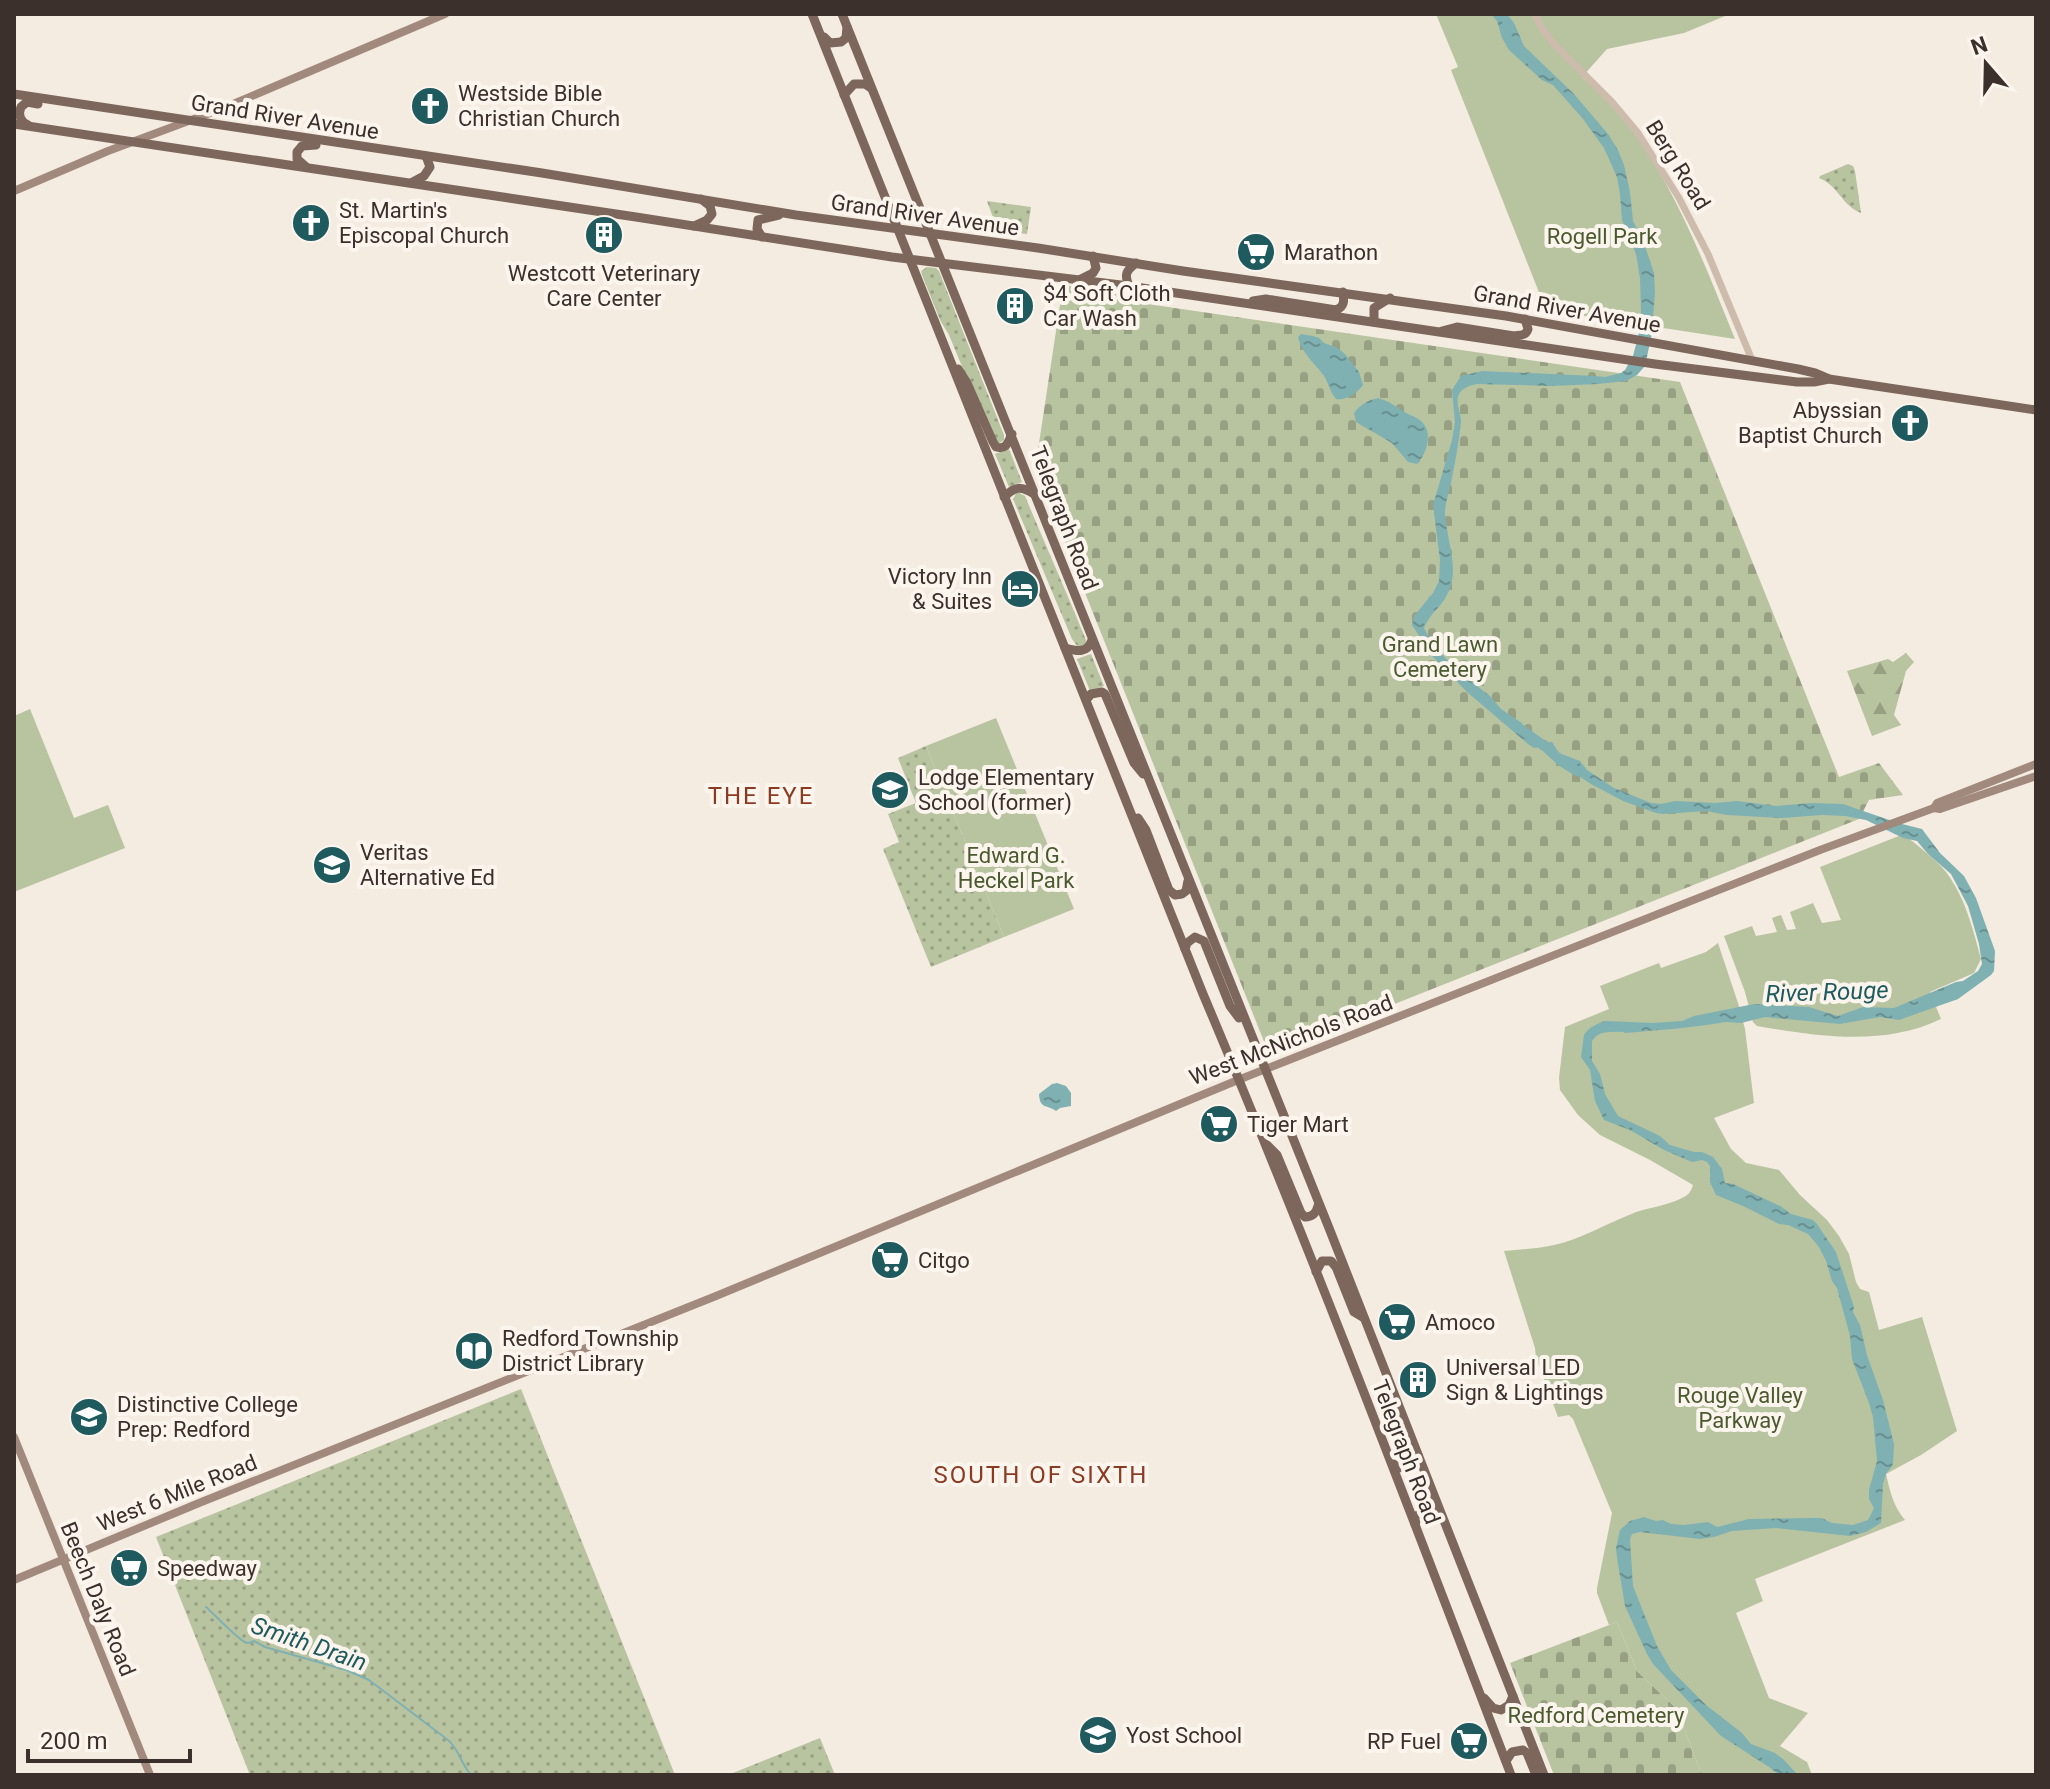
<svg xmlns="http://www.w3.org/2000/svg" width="2050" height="1789" font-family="Roboto,sans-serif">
<defs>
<pattern id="grass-dots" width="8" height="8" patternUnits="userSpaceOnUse" patternTransform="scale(2)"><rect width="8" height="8" fill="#b8c4a0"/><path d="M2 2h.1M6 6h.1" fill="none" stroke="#97a083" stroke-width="1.8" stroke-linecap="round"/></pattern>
<pattern id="forest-firs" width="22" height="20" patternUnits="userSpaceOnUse" patternTransform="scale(2)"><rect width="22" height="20" fill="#b8c4a0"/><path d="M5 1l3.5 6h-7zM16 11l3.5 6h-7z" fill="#97a083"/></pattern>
<pattern id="cemetery-stones" width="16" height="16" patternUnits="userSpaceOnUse" patternTransform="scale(2)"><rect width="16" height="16" fill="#b8c4a0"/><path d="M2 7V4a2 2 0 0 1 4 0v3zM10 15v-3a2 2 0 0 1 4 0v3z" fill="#97a083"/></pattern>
<pattern id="water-ripples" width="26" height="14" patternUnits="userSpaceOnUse" patternTransform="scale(2)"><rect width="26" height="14" fill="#7fb0b2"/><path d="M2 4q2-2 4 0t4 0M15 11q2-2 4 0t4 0" fill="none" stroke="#699091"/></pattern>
</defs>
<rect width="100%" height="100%" fill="#f4ebe1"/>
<g fill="url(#grass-dots)">
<path d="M1848,164l5,2 2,5 6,42c-19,-7 -23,-28 -42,-35l1,-2z"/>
<path d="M987,201l44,6 -4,27 -29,-3z"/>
<path d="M927,267l9,1 3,3 65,164v5l-6,4 -7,-7 -42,-102 -9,-15 -18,-45 -1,-4z"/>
<path d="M1009,449l13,33 -13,5 -14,-33z"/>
<path d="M1017,492l8,4c20,48 41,95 61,144l-1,5 -7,2 -6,-8 -59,-140z"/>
<path d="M1091,654l13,32 -14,5 -13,-32z"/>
<path d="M926,746l78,191 -73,30 -48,-118 16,-7 -11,-28 28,-11 -18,-45z"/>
<path d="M521,1389l154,386h-425l-94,-238z"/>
<path d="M820,1738l15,37h-107z"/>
</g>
<path fill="url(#forest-firs)" d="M1906,653l8,9 -8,9 -12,44 7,10 -29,11 -25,-65 41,-12 5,3z"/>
<g fill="url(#cemetery-stones)">
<path d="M1063,285l64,10v6l553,81 159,395 40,-14 24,32 -34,5 -10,19 -590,235 -233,-584v-7z"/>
<path d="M1617,1622l20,49 39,37 26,67h-148l-44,-112z"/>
</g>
<g fill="#b8c4a0">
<path d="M1436,14h294l-46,19 -77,16 -25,28c13,12 28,25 39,39 52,64 83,147 114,223l-189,-29 -95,-240 7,-3z"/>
<path d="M30,709l44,109 34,-13 17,43 -111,44v-176z"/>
<path d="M996,718l78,191 -70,28 -78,-191z"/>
<path d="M1904,834c13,12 31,24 42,38 19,25 27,57 35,87l-7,14 -44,19 11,27c-58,28 -124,17 -184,7l-4,-4 -8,-30 -21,-56 28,-10 4,10 21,-4 -5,-14 9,-3 6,15 9,-1 -6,-17 23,-9 9,20 19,-3 -21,-53z"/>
<path d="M1718,943l20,60 7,26 9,74 -40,15 17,31 15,14 33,7 21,25 27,25 12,16 10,18 7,28 4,7 9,3 10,38 43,-13 35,114 -36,24 -35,19c4,17 7,32 19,46l-150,59 8,22 -27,12 33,85 39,15 -28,33 27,16 5,13h-110l-26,-67 -39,-37 -20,-49 -8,3 -12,-32v-5l15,-75 -39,-94 -4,-4 -11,2 -22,-59 -1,-10 -31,-97c17,-2 33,-2 50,-6 27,-6 50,-20 75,-30 17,-8 36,-8 53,-17 7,-3 9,-7 11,-13l-43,-25 -50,-25 -22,-20 -18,-25 -1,-12 6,-51 44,-18 -9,-23 59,-23 2,5 45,-16z"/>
</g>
<g fill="url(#water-ripples)">
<path d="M1491,14h16l7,9 10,23 50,48 34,40 10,16 6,15 6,27 3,29 10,19 11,33 1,19 -3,41 -7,33 -8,9 -11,6 -28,3 -47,2 -74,-2c-8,2 -17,4 -19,13 -2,8 3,16 3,24 -2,21 -6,42 -10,62 -2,10 -6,20 -6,30 1,21 11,48 7,68 -5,24 -20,28 -28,47l10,18 25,26 31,24 11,13 21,14 3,13 10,7 17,-1 7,11 21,8 7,9 27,18 37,15 10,1 14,-3 40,2 22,-2 39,5 36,-3 31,1 55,19 24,6 18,24 24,23 12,22 19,53 -1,20 -3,4 -33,24 -59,21 -19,-3 -40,7 -75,-7 -24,6 -15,-1c-34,6 -67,8 -101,11 -15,-9 -20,-13 -33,2v26l8,13 5,20 13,22 42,20 10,9 24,7h8l11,5 9,12 3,14 8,1 49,23 9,7 22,6 4,4 19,28 18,55 -1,5 7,13 7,30 16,45 11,44 -1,21 -7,9 -3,10 -2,39 -15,9 -16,4 -74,-8 -44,3 -18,6 -14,2 -60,-7 -8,2 -2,5 3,47 24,60 14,24 35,35 36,28 9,11 24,9 9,7 14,15h-19l-10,-8 -48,-31 -68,-72 -6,-10 -22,-48 -8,-48 -1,-10 4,-18 10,-9 14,-4 12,4 7,-1 8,4 13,1 24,-3 9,5 32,-8 66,-1h7l10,5 21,2 15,-5 6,-12 -5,-9v-9l8,-29 -4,-44 -4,-14 -17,-44 -2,-23 -13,-48 -5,-7 -6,-20 -7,-14 -11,-13 -20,-9 -9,-1 -36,-18 -27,-11 -6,-13v-16l-3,-4 -5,-2 -10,2 -28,-12 -34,-20 -26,-10 -9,-19 -5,-31 -9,-13 3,-22 4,-5 15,-9 50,2 29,-2 12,-5 60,-12 55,3 29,9 25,-9 31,1 62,-26 7,-1 15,-10 4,-7 -3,-20 -11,-38 -17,-32 -23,-20 -11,-13 -14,-3 -37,-18 -21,-4 -23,-1 -40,3 -55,-3 -21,-4 -43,3 -7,-1 -33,-12 -32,-17 -17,-11 -10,-12 -9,-3 -9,-12 -12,2 -6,-4 -61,-52 -34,-35 -21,-32 2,-9 19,-23 6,-12 1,-21 -7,-55 19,-65 3,-18 -3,-32 9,-14 21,-5 113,5 10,1 16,-4 4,-3 8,-14 7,-27 1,-17 -1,-34 -4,-24 -14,-34 -2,-26 -3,-17 -13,-29 -21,-29 -30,-34 -11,-5 -33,-30 -7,-12 -5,-17z"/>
<path d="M1301,334l12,2 6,2 5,5 12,4 9,7 14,18 4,13c-6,8 -17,16 -27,14 -6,-7 -7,-15 -12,-23 -10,-14 -22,-22 -26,-39z"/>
<path d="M1378,398c11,3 19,9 28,15 6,3 13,5 17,10 10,11 3,32 -6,41l-9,-2 -16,-19 -36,-21 -2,-9c6,-8 14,-13 24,-15z"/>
<path d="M1057,1083l9,3 5,7v13l-11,2 -4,3c-9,-7 -16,-1 -17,-17l13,-10z"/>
</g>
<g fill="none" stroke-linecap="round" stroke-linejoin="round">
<path stroke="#7fb0b2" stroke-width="2" d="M206,1607c8,7 34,35 41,36 2,0 5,-1 7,-2l11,6 81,23 23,10 79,60c11,9 13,24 23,35"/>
<g stroke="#7fb0b2" stroke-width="10">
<path d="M1516,726l31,22 14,13 16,10"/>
<path d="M1589,1037c8,-13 26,-10 40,-10"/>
</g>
<path stroke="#cdbbac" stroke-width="7" d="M1535,14l6,13 13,17 58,58 26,31 41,65 29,56 44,106"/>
<g stroke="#a18a7d" stroke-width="8">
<path d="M14,191l94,-40 118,-44 219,-93"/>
<path d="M1934,808l3,-5 99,-39"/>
<path d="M14,1437l136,338"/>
<path d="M14,1580l185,-77 517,-207 522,-216 582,-230 114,-42 6,1 96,-33"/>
</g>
<g stroke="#7d675c" stroke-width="9">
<path d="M812,14l391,980c109,258 208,520 308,781"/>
<path d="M842,14l487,1214 215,547"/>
<path d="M824,37l6,6 11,-1 5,-4 1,-11"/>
<path d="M14,94l528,79 254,42 242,33 145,23 323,45 292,53 17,4 14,6 207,31"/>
<path d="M844,95l10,-11h11l6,4"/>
<path d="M14,124l622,93 256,40 237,29 526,78 142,18h17l15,-3"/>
<path d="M28,125c-8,-3 -10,-11 -7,-18l6,-5 11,2"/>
<path d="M305,166l-8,-7v-7l5,-6 14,-1"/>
<path d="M411,183l13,-7 6,-9 -4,-11"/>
<path d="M694,226l13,-6 5,-6 -2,-8 -9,-7"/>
<path d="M762,237l-5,-8 1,-9 21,-5"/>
<path d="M1079,280l14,-7 3,-5 -3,-12"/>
<path d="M1129,286c-5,-12 -3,-15 7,-23"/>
<path d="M1253,301l13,-2 70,11c9,-3 8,-10 7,-18"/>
<path d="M1374,322v-14l16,-10"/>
<path d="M1442,331l15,-4 57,9c6,-1 12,0 14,-7l-3,-10"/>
<path d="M958,369l9,14 26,59 3,5c11,3 12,-5 16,-13"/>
<path d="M1004,497c11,-11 17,-11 30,-3"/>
<path d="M1065,648c12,3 22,6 27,-8"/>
<path d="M1086,700l5,-6 11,-2 3,2 29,69 9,11"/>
<path d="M1138,818l8,12 23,60 6,5 7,-1 4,-3 2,-10"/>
<path d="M1185,949l2,-6 8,-6 9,4 26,65 9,12"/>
<path d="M1267,1145l10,10 24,58 4,4c8,0 11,-4 13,-11"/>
<path d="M1316,1272l6,-11h9l5,6 18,45 10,6"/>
<path d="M1392,1463l7,5 16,-6 3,-7"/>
<path d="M1415,1524l3,-9 7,-4 16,3"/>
<path d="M1484,1698l9,10 8,2 8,-5 4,-9"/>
<path d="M1506,1761l6,-9 11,-2 4,3 9,22"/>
</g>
</g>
<defs>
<g id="church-disc" transform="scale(2)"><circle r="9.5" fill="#1f5a5e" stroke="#fbf5ee"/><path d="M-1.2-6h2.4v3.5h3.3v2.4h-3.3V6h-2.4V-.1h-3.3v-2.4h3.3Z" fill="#fff"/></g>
<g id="building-disc" transform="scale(2)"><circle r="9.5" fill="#1f5a5e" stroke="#fbf5ee"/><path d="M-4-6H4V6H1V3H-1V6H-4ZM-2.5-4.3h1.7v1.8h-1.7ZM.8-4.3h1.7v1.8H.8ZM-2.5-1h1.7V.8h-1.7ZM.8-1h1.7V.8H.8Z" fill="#fff"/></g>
<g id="supermarket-disc" transform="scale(2)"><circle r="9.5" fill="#1f5a5e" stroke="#fbf5ee"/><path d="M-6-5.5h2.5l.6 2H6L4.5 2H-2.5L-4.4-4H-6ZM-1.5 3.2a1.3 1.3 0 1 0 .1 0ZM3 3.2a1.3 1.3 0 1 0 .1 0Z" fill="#fff"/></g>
<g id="hotel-disc" transform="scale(2)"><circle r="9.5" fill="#1f5a5e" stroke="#fbf5ee"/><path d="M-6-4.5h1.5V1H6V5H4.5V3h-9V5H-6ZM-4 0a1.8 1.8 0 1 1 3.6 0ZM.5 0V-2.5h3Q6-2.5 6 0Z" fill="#fff"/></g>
<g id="school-disc" transform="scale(2)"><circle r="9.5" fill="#1f5a5e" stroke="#fbf5ee"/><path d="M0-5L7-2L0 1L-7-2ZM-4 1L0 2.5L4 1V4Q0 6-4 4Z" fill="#fff"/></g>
<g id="library-disc" transform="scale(2)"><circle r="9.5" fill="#1f5a5e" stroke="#fbf5ee"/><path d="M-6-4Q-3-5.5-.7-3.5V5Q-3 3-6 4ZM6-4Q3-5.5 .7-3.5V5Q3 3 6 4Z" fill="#fff"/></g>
</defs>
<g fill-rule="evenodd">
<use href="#church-disc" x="430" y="106"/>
<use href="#church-disc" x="311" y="223"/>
<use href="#building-disc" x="604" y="235"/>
<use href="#supermarket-disc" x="1256" y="252"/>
<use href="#building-disc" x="1015" y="306"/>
<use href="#church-disc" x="1910" y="423"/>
<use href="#hotel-disc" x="1020" y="589"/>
<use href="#school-disc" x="890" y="790"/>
<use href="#school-disc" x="332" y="865"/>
<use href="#supermarket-disc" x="1219" y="1124"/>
<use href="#supermarket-disc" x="890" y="1260"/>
<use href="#supermarket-disc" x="1397" y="1322"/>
<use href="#library-disc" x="474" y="1351"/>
<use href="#building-disc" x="1418" y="1380"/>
<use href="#school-disc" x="89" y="1417"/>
<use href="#supermarket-disc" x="129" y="1568"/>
<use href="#school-disc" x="1098" y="1735"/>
<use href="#supermarket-disc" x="1469" y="1741"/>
</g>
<g text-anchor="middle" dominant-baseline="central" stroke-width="8" stroke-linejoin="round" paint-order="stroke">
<g font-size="22" fill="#3b302b" stroke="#fbf5ee" text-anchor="start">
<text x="458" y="93">Westside Bible<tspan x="458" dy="25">Christian Church</tspan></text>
<text x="339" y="210">St. Martin's<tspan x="339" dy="25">Episcopal Church</tspan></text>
<text x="1284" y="252">Marathon</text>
<text x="604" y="273" text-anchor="middle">Westcott Veterinary<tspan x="604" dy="25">Care Center</tspan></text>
<text x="1043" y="293">$4 Soft Cloth<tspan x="1043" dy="25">Car Wash</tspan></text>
<text x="1882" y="410" text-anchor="end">Abyssian<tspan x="1882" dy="25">Baptist Church</tspan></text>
<text x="992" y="576" text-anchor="end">Victory Inn<tspan x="992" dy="25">&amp; Suites</tspan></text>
<text x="918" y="777">Lodge Elementary<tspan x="918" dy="25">School (former)</tspan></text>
<text x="360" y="852">Veritas<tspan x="360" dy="25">Alternative Ed</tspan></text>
<text x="1247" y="1124">Tiger Mart</text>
<text x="918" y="1260">Citgo</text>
<text x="1425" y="1322">Amoco</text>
<text x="502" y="1338">Redford Township<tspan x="502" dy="25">District Library</tspan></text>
<text x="1446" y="1367">Universal LED<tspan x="1446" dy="25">Sign &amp; Lightings</tspan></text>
<text x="117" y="1404">Distinctive College<tspan x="117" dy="25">Prep: Redford</tspan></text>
<text x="157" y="1568">Speedway</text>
<text x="1126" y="1735">Yost School</text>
<text x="1441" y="1741" text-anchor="end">RP Fuel</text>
</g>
<g font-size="22" fill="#3b302b" stroke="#fbf5ee">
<text transform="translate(285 117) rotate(9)">Grand River Avenue</text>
<text transform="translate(1678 165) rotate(58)">Berg Road</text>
<text transform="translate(925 215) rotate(8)">Grand River Avenue</text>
<text transform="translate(1567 309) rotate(10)">Grand River Avenue</text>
<text transform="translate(1064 518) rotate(69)">Telegraph Road</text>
<text transform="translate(1291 1040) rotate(-21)">West McNichols Road</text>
<text transform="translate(1406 1452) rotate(69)">Telegraph Road</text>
<text transform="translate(177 1493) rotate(-22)">West 6 Mile Road</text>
<text transform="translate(98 1599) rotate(68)">Beech Daly Road</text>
</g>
<g font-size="22" fill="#4a5a2e" stroke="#fbf5ee">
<text x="1602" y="236">Rogell Park</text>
<text x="1440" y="644">Grand Lawn<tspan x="1440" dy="25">Cemetery</tspan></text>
<text x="1016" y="855">Edward G.<tspan x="1016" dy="25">Heckel Park</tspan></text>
<text x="1740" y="1395">Rouge Valley<tspan x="1740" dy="25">Parkway</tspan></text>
<text x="1596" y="1715">Redford Cemetery</text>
</g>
<g font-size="24" letter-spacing="2" fill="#8c3b22" stroke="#fbf5ee">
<text x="761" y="796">THE EYE</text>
<text x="1041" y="1475">SOUTH OF SIXTH</text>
</g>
<g font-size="24" font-style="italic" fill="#1f5a5e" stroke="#fbf5ee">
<text transform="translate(1827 992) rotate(-2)">River Rouge</text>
<text transform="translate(309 1644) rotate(19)">Smith Drain</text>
</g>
</g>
<rect width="2050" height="1789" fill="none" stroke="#3b302b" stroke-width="32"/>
<g transform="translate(1986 64) rotate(340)" stroke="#fbf5ee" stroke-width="6" paint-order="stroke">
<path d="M0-6L14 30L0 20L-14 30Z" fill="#3b302b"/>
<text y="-12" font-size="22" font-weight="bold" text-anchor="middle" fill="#3b302b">N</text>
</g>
<path d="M28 1749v12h162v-12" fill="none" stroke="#3b302b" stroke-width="4"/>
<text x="40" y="1749" font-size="24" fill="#3b302b" stroke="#fbf5ee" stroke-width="6" paint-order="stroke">200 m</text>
</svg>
